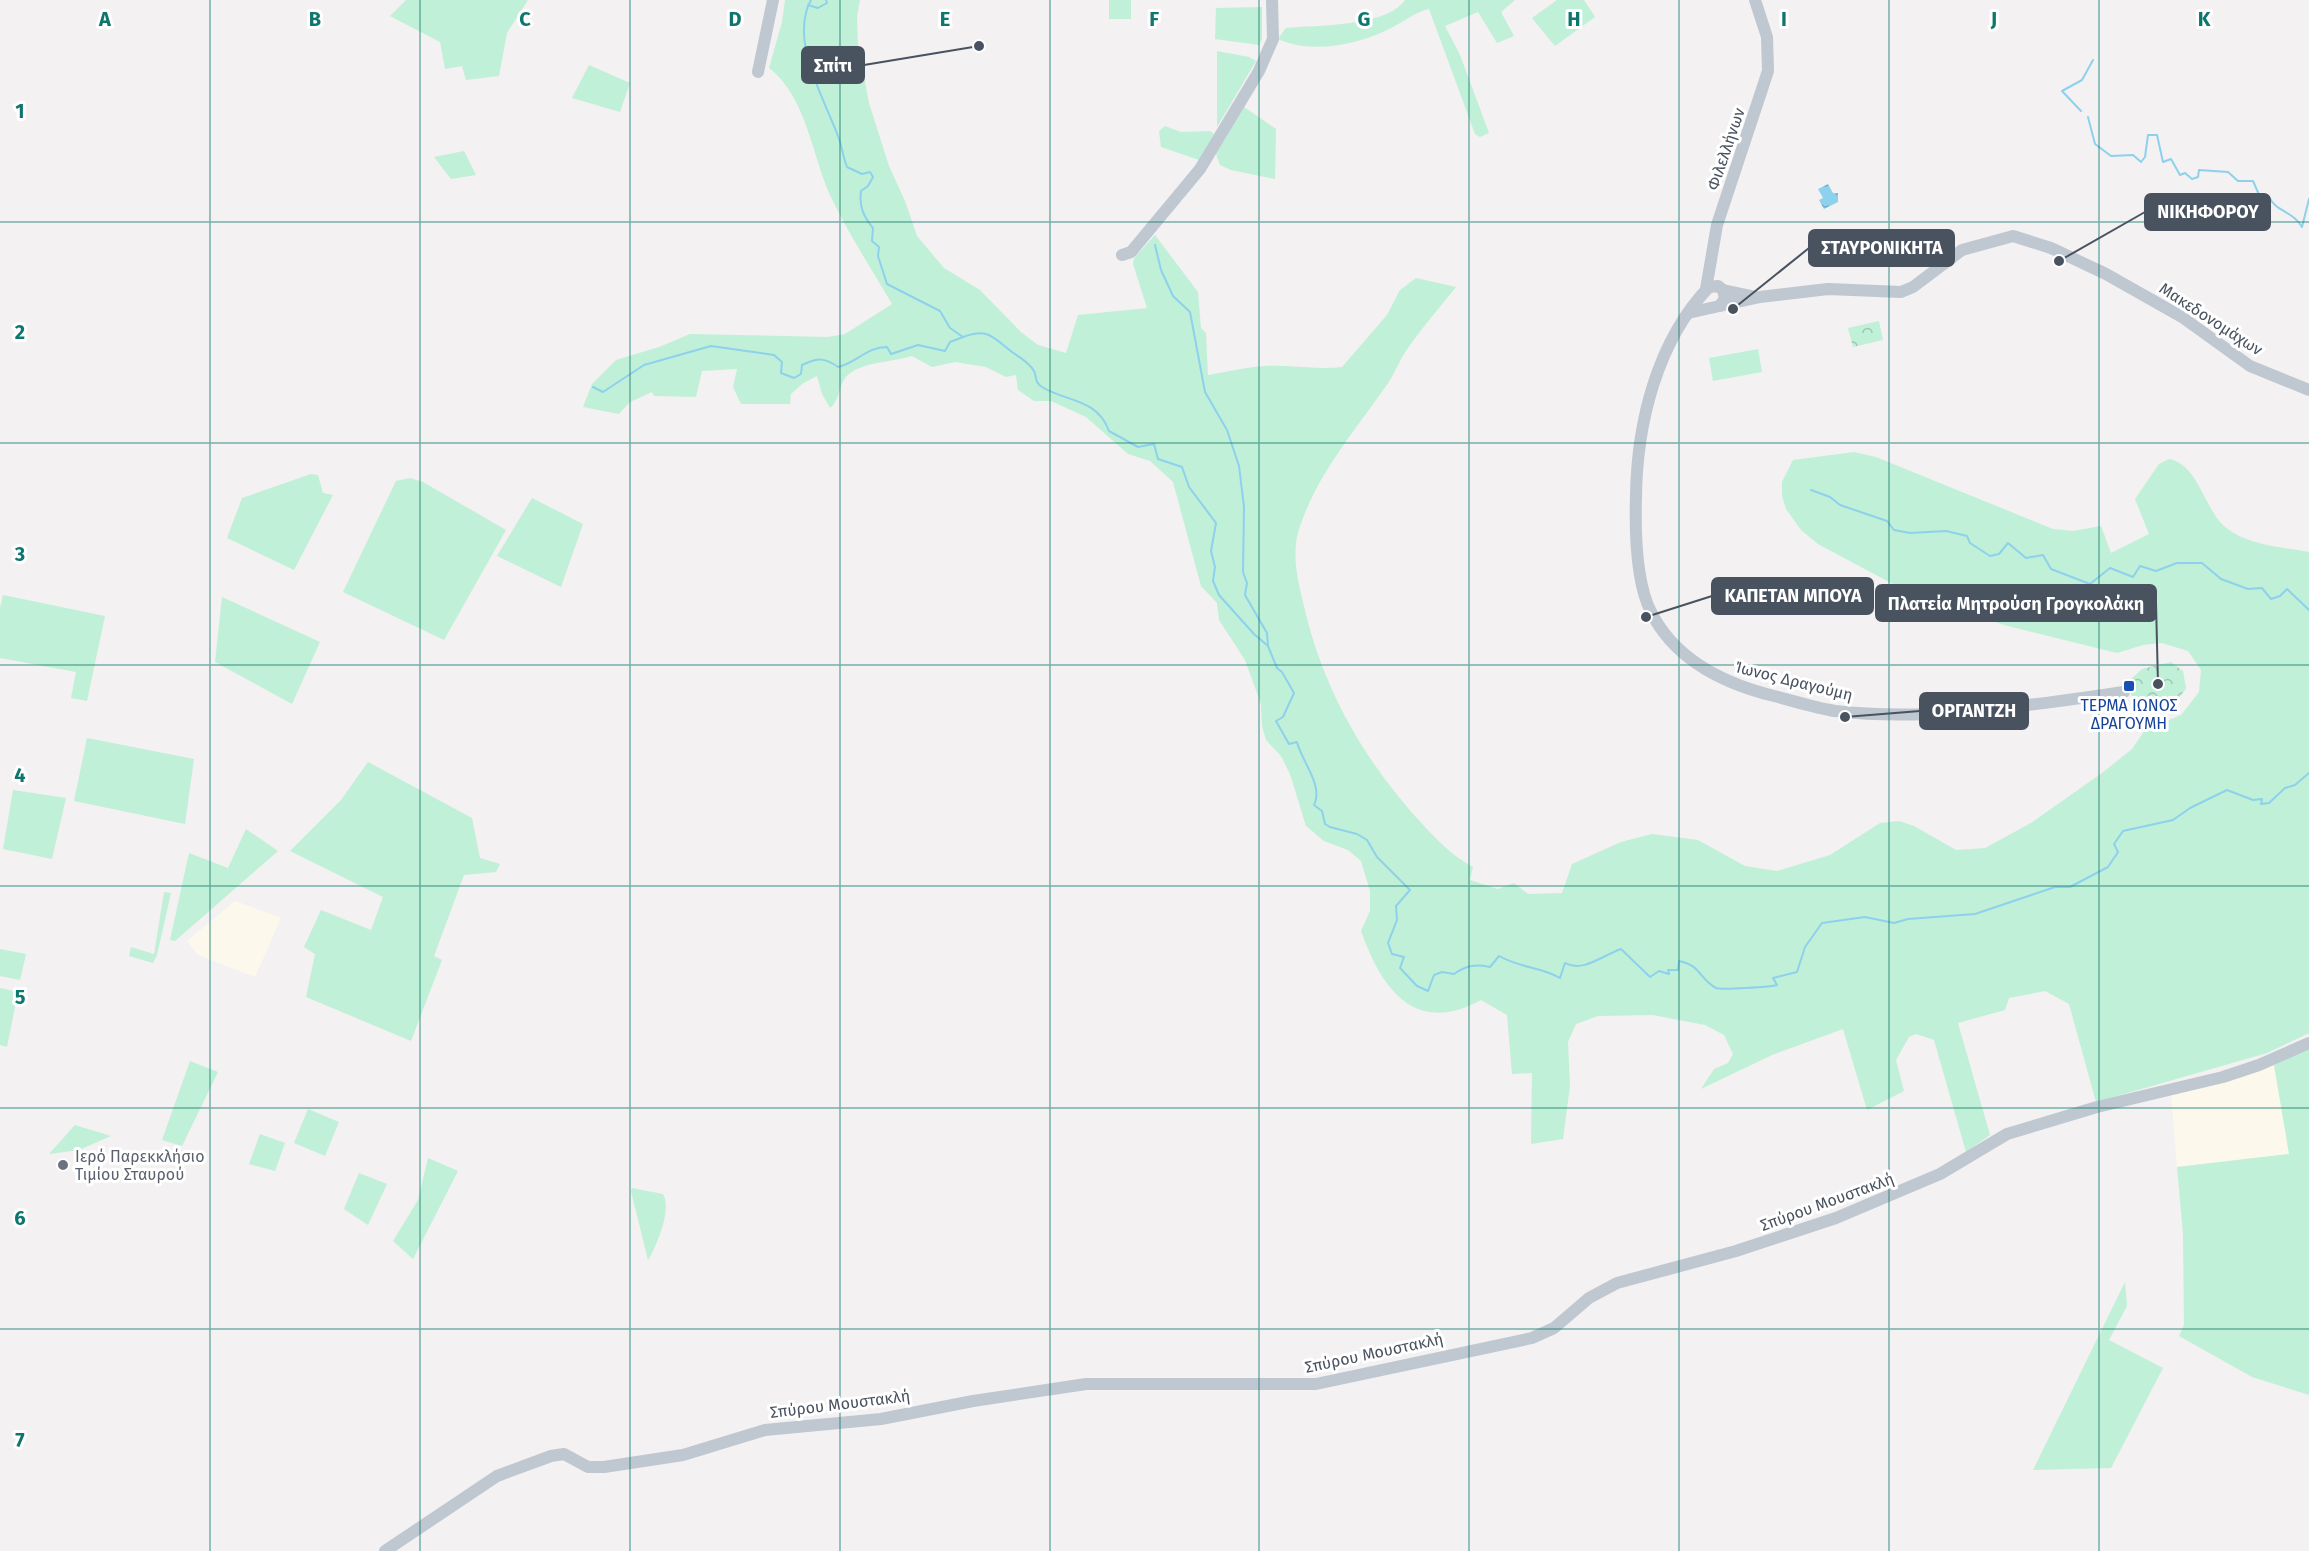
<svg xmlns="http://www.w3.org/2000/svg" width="2309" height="1551" font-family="'Fira Sans',sans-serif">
<defs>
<pattern id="park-crowns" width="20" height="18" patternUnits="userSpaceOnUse" patternTransform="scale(1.5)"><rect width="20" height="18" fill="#c0f0d7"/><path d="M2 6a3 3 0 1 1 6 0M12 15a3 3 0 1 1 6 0" fill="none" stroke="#9ec5b2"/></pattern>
<pattern id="water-ripples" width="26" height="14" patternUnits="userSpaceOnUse" patternTransform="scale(1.5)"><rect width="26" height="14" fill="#8dd1ed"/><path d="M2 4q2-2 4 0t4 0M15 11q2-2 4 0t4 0" fill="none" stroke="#75acc3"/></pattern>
</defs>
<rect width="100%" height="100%" fill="#f3f1f1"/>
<g fill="#fcf9ec">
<path d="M235,901l46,17 -26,59 -57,-22 -11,-14z"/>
<path d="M2274,1065l15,89 -112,13 -6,-73z"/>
</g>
<g fill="#c0f0d7">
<path d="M406,0h122l-21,33 -8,43 -33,4 -4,-14 -17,3 -5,-27 -50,-26z"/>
<path d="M785,0h75l-3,16 1,29 11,58 20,63 16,35 12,35 27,32 36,22 41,42 17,13 28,8 12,-38 69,-7 -14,-44 1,-6 21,-23 43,57 3,36 5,5 2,42c19,-3 38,-8 57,-9 26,-1 51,4 77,1l45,-52 13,-25 16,-12 40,9c-17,21 -35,42 -50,64 -7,10 -11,22 -18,32 -31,45 -70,90 -88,143 -9,25 -3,51 3,76 19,86 62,161 122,225 15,16 29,30 48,40l-3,13 28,9 16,-6 14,11 34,-1 10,-29 49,-22 31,-8 46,6 47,26 32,5 53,-16 50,-32 19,-2 15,5 42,24 29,-2 46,-25 71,-50 30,-24 13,-19 36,-15 18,-23 2,-22 -13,-19 -26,-8 -19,2 -26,8 -113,-28 -100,-35 -86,-46 -17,-14 -15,-21 -4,-13v-14l11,-22 61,-8 22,5 177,72 20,2 28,-5 10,27 38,-19 -14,-35 24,-35 10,-5c29,5 35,49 55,67 22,19 57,21 85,26v481l-42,20 -171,49 -27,-98 -24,-13 -36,7 -4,12 -47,13 32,112 -24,17 -32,-112 -18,-6 -7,3 -13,23 8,31 -37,19 -24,-81 -71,26 -71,34 13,-20 14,-6 5,-9 -9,-19 -19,-10 -52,-10 -55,1 -22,8 -8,18 2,44 -7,53 -32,5 1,-71 -20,1 -5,-59 -26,-15c-66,36 -99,-10 -120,-69l9,-20v-20l-9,-30 -13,-11 -24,-9 -18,-15 -16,-52 -9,-18 -15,-16 -4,-14 -1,-22 -16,-44 -26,-40 -2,-17 -16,-17 -28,-104 -23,-21 -22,-7 -42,-37 -35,-16h-17l-16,-11 -2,-15 -10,2 -20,-10 -31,-5 -23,5 -20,-11c-18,6 -55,6 -67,22 -7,10 -5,22 -15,30l-8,-14 -5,-18 -15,8 -11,10 -1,10h-49l-8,-17 4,-18 -35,2 -6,26 -42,-1 -2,-4 -22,10 -11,12 -36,-7 9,-23 24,-24 43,-13 31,-13 138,3 17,-3 47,-30c-21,-36 -44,-71 -62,-109 -18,-40 -24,-99 -61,-127l13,-46z"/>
<rect x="1109" y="0" width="22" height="19"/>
<path d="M1405,0h110l-14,12 13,24 -17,7 -19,-31 -33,14 15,29 29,78 -9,4 -5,-3 -46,-125c-15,3 -28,15 -42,21 -31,15 -76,24 -109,9l8,-11c31,-3 101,-1 119,-28z"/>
<path d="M1557,0h27l11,17 -40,29 -23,-28z"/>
<path d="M1262,7v32l-3,6 -44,-6 1,-31z"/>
<path d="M1217,51l32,6 7,4 -39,66z"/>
<path d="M589,65l41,18 -10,29 -48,-14z"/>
<path d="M1244,107l32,22 -1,50 -44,-9 -11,-5 -4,-11z"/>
<path d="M1165,126l16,6 29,-1 4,3 -15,26 -38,-13 -2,-16z"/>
<path d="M464,151l12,24 -25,4 -17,-22z"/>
<path d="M1758,349l4,23 -49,9 -4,-23z"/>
<path d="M311,474l7,1 5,18 10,2 -39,75 -67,-32 15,-40z"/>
<path d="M410,478l13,4 83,48 -62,110 -101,-48 53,-111z"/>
<path d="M532,498l51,26 -22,63 -64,-31z"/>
<path d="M3,595l102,21 -18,85 -16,-3 5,-26 -76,-14v-50z"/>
<path d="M222,597l98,45 -28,62 -77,-42z"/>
<path d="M87,738l107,21 -9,65 -111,-23z"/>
<path d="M368,762l104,56 8,40 20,6 -4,8 -32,3 -30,81 8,4 -31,81 -105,-44 9,-43 -11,-7 17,-37 50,20 12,-33 -93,-46 51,-51z"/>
<path d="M13,790l53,8 -14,61 -49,-10z"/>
<path d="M246,829l32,22 -103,90 -5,-1 19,-87 39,15z"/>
<path d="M164,892l7,1 -14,62 -4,8 -24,-7 2,-9 23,7z"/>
<path d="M0,949l26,5 -6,26 -20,-4z"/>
<path d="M0,988l18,4 -11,55 -7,-2z"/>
<path d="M2309,1047v348l-57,-18 -73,-41 5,-11 -1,-91 -6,-67 112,-13 -15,-89z"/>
<path d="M190,1061l28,11 -36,74 -20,-6z"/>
<path d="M308,1109l31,13 -14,34 -31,-13z"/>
<path d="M75,1125l36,11 -32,14 -30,4z"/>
<path d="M260,1134l25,9 -10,28 -26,-7z"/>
<path d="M428,1158l30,13 -45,88 -20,-18 25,-41z"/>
<path d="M359,1173l28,11 -19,41 -24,-16z"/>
<path d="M632,1188l31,6c9,15 -6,51 -15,66l-17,-69z"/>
<path d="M2125,1282l2,24 -18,34 54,28 -52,100 -78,2z"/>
</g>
<g fill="url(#park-crowns)">
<path d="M1879,321l4,19 -30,7 -5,-19z"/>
<path d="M2171,662l12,9 3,17c-13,21 -23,22 -47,25l-7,-10 -2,-23 12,-11z"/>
</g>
<path fill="url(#water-ripples)" d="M1828,184l5,9h5v9l-14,7 -5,-9 4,-2 -5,-9z"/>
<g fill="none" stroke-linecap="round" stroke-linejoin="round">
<g stroke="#8dd1ed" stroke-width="2">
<path d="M811,0c-22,40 13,98 27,136 4,10 5,21 9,31l15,7 8,-2 3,5 -5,9 -7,5c-2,15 2,25 12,37l-1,13 7,6 -1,9 9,28 53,27 10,17 13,9c26,-10 30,1 49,15 7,5 18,11 22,19 3,6 0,11 8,16 24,15 55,11 67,44l29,16 16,-3 4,15 24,8 7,20 27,36 -5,28 4,16 -2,14 6,14 35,39 14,12 9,22 5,4 12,21 -11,24 -7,4 13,23 8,-2c4,18 27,44 17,63l8,6 3,13 5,3 27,7 10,6 10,17 33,33 -14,16 1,14 -9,23 4,11 12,3 -4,11 17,18 11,5 6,-16 8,-3 12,2c13,-9 21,-10 36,-7l9,-11c21,12 43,11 61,22l5,-15c18,10 38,-8 56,-14l29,28 9,-6 10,3 -1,-4h10l1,-9c22,4 20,18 37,27 5,2 55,-1 61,-3l-4,-7 24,-6 8,-25 17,-24 43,-6 29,6 14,-4 67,-5 80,-27h15l38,-20 10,-15 -4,-8 9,-13 50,-11 17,-12 37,-18 26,10 9,-1 -1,5 8,-1 16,-15 10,-3 14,-12"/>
<path d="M808,5l10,3 9,-5 -1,-3"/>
<path d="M2081,111l-19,-20 20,-11 11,-20"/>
<path d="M2088,117l7,27 16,12 22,-1 8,7 4,-5 3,-22h9l6,27 8,-3 9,16 5,-2 7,6 6,-2 1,-7 29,2 10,9h15l7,16h9c7,15 24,14 33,30l7,-28"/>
<path d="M1155,245l6,25 12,26 17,16 15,80 22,38 12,36 5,41 -1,65 4,11 -2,12 22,38 1,13"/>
<path d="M593,387l10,5 41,-27 67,-19 63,9 8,7 -1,11 13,5 7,-4 1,-9c16,-7 22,-8 36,2 19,-4 28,-20 49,-20l4,7 27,-9 27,6 5,-9 13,-5"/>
<path d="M1811,490l19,7 10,8 47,16 7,9 16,3 36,-2 21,5 3,7 20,13 9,-2 9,-11 18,15 17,-3 8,14 39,15 20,-16 23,9 7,-11 16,5 21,-8h25l19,16 27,10 14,-1 9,11 9,-3 7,-7 22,21"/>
</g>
<g stroke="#bfc7d0" stroke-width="12">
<path d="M758,72l15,-72"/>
<path d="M1122,255l9,-3 69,-83 59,-98 14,-32 -1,-39"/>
<path d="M1706,289l11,-64 51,-154 -1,-34 -12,-37"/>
<path d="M1723,290l33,7"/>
<path d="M1720,306l5,-8 -2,-8 -5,-4 -9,1c-52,54 -72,136 -73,209 -1,33 0,86 15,116 24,48 74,72 123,84 20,5 41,12 61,15 96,11 194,-6 289,-19"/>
<path d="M1688,313l72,-16 68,-8 73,3 12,-5 49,-37 51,-14 38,12 55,26 76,43 68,49 59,24"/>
<path d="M385,1551l112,-75 54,-20 13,-2 24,13h16l79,-12 82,-25 116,-11 92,-18 113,-17h230l216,-46 22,-10 35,-30 28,-15 119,-32 100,-33 104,-44 67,-40 90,-27 126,-30 36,-12 50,-22"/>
</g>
</g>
<path fill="none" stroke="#0f766e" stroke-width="1.5" stroke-opacity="0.55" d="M210,0v1551M420,0v1551M630,0v1551M840,0v1551M1050,0v1551M1259,0v1551M1469,0v1551M1679,0v1551M1889,0v1551M2099,0v1551M0,222h2309M0,443h2309M0,665h2309M0,886h2309M0,1108h2309M0,1329h2309"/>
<rect fill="#1a4fb4" stroke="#fff" stroke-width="2" x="2123" y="680" width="12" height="12" rx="3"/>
<circle fill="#6b7280" stroke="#fff" stroke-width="2" cx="63" cy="1165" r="6"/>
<g text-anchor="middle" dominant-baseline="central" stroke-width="6" stroke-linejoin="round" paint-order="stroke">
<g font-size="16" fill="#49525f" stroke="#fff">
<text transform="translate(1726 149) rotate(-71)">Φιλελλήνων</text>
<text transform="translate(2211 319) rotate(33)">Μακεδονομάχων</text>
<text transform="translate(1794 681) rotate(14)">Ίωνος Δραγούμη</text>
<text transform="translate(1827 1202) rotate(-20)">Σπύρου Μουστακλή</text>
<text transform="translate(1374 1353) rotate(-12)">Σπύρου Μουστακλή</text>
<text transform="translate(840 1404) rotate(-7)">Σπύρου Μουστακλή</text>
</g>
<g font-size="16" fill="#164399" stroke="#fff">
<text x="2129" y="705">ΤΕΡΜΑ ΙΩΝΟΣ<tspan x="2129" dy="18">ΔΡΑΓΟΥΜΗ</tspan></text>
</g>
<g font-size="16" fill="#5b616d" stroke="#fff" text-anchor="start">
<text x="75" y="1156">Ιερό Παρεκκλήσιο<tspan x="75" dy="18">Τιμίου Σταυρού</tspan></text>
</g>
</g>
<g font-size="20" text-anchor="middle" font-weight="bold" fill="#0f766e" stroke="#fff" stroke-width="6" stroke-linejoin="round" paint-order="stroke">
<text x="105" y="26">A</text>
<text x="315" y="26">B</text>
<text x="525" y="26">C</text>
<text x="735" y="26">D</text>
<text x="945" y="26">E</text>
<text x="1154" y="26">F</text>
<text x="1364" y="26">G</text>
<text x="1574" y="26">H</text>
<text x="1784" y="26">I</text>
<text x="1994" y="26">J</text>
<text x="2204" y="26">K</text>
<text x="20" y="118">1</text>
<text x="20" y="339">2</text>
<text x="20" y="561">3</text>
<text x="20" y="782">4</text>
<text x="20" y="1004">5</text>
<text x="20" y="1225">6</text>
<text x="20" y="1447">7</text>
</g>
<path fill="none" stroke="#49525f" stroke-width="2" d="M979 46L864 65M2059 261L2145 212M1733 309L1809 248M1646 617L1712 596M2158 684L2156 603M1845 717L1920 711"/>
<g fill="#49525f" stroke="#fff" stroke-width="2">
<circle cx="979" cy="46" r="6"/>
<circle cx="2059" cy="261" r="6"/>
<circle cx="1733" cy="309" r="6"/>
<circle cx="1646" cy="617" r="6"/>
<circle cx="2158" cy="684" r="6"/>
<circle cx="1845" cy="717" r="6"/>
</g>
<g fill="#49525f" stroke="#49525f" stroke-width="2">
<rect x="802" y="47" width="62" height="36" rx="6"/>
<rect x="2145" y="194" width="125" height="36" rx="6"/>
<rect x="1809" y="230" width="145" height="36" rx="6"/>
<rect x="1712" y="578" width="161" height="36" rx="6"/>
<rect x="1876" y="585" width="280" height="36" rx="6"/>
<rect x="1920" y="693" width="108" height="36" rx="6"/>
</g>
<g font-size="18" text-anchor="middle" font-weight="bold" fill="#fff">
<text x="833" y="72">Σπίτι</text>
<text x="2208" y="218">ΝΙΚΗΦΟΡΟΥ</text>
<text x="1882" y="254">ΣΤΑΥΡΟΝΙΚΗΤΑ</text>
<text x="1793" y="602">ΚΑΠΕΤΑΝ ΜΠΟΥΑ</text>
<text x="2016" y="610">Πλατεία Μητρούση Γρογκολάκη</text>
<text x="1974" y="717">ΟΡΓΑΝΤΖΗ</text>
</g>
</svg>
